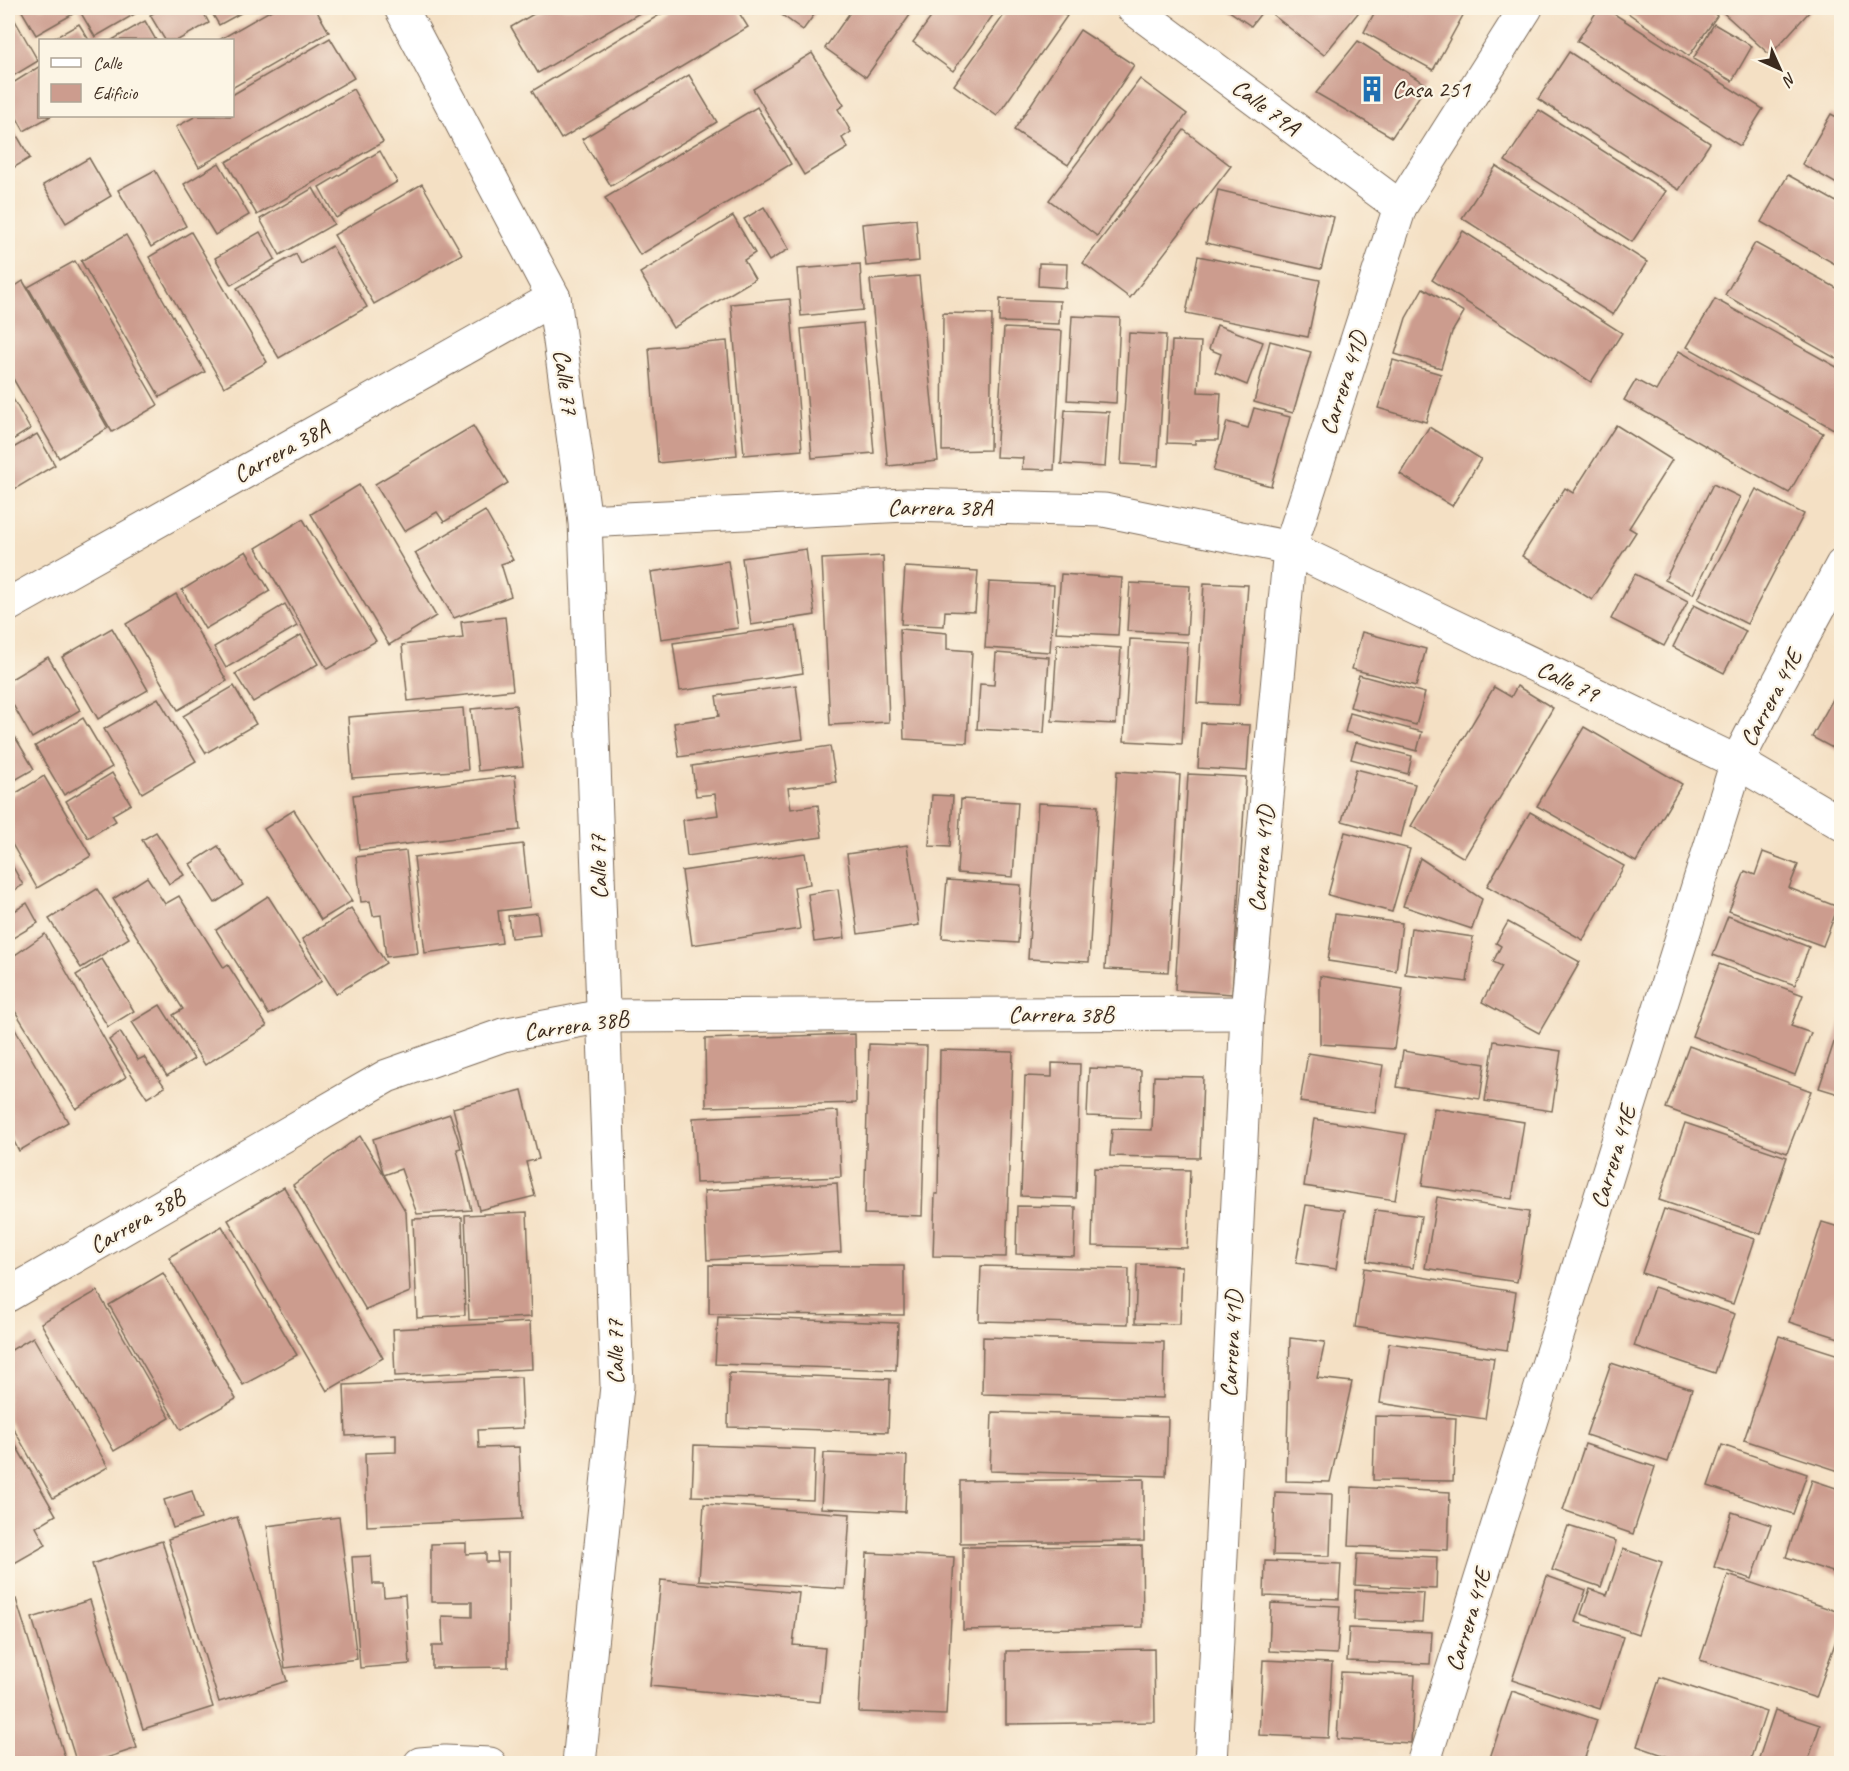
<svg xmlns="http://www.w3.org/2000/svg" width="1849" height="1771" font-family="Caveat,sans-serif">
<rect width="100%" height="100%" fill="#fcf5e5"/>
<filter id="ink" filterUnits="userSpaceOnUse"><feTurbulence type="fractalNoise" baseFrequency=".0167" numOctaves="2"/><feDisplacementMap in="SourceGraphic" scale="12" xChannelSelector="R" yChannelSelector="G"/><feConvolveMatrix kernelMatrix="1 2 1 2 8 2 1 2 1" color-interpolation-filters="sRGB"/></filter>
<filter id="wash" filterUnits="userSpaceOnUse"><feTurbulence type="fractalNoise" baseFrequency=".008" numOctaves="4" result="noise"/><feDisplacementMap in="SourceGraphic" scale="24" xChannelSelector="R" yChannelSelector="G"/><feGaussianBlur stdDeviation="1.35" result="paint"/><feColorMatrix in="noise" values="0 0 0 0 0 0 0 0 0 0 0 0 0 0 0 0 0 1.4 0 .05"/><feComposite in="paint" operator="in"/></filter>
<g filter="url(#wash)">
<rect width="100%" height="100%" fill="#f4e0c4"/>
<g id="blocks">
<g fill="#cc9c8e">
<path d="M8,8l30,53 -30,18z"/>
<path d="M20,8h49l4,6 -37,21z"/>
<path d="M78,8h60l2,3 -45,26z"/>
<path d="M163,8h38l8,15 -31,17h-13l-15,-25z"/>
<path d="M209,8h41l-31,17z"/>
<path d="M275,8h40l14,24 -97,56v-48h-13z"/>
<path d="M544,8h104l-110,65 -27,-46z"/>
<path d="M671,8h65l12,19 -187,112 -29,-48z"/>
<path d="M772,8h47l-16,22z"/>
<path d="M853,8h62l-49,69 -41,-29z"/>
<path d="M938,8h60l-45,63 -40,-29z"/>
<path d="M1009,8h46l12,8 -70,100 -43,-31z"/>
<path d="M1225,8h40l-14,18z"/>
<path d="M1279,8h83l-38,47 -51,-40z"/>
<path d="M1377,8h90l-34,62 -69,-38z"/>
<path d="M1599,8h6l158,101 -23,37 -163,-105z"/>
<path d="M1621,8h86l10,8 -28,40z"/>
<path d="M1718,8h90l3,2 -41,45z"/>
<path d="M145,21l11,19h-44z"/>
<path d="M79,24l10,16h-38z"/>
<path d="M1714,24l38,22 -20,35 -39,-22z"/>
<path d="M1080,30l54,35 -66,100 -54,-35z"/>
<path d="M330,38l24,40 -155,89 -23,-40 20,-11h36v-21z"/>
<path d="M1358,41l69,44 -35,52 -76,-44z"/>
<path d="M1569,52l141,91 -31,47 -141,-91z"/>
<path d="M812,53l32,52 -6,4 13,23 -9,6 6,10 -44,27 -51,-86z"/>
<path d="M40,66v50h11l-27,15 -16,-29v-16z"/>
<path d="M689,75l28,47 -106,64 -29,-47z"/>
<path d="M1140,79l47,35 -90,122 -48,-36z"/>
<path d="M353,89l30,53 -126,73 -31,-53z"/>
<path d="M757,107l34,57 -151,91 -35,-57z"/>
<path d="M1539,110l127,81 -34,51 -127,-81z"/>
<path d="M1831,114l11,6v67l-40,-23z"/>
<path d="M8,120l22,38 -22,13z"/>
<path d="M1184,130l47,36 -101,132 -47,-35z"/>
<path d="M380,151l17,31 -61,36 -17,-31z"/>
<path d="M89,158l22,38 -45,27 -23,-38z"/>
<path d="M219,163l30,52 -34,20 -31,-51z"/>
<path d="M1496,166l151,96 -34,53 -151,-97z"/>
<path d="M155,170l31,56 -35,21 -33,-57z"/>
<path d="M1788,175l54,30v63l-81,-46z"/>
<path d="M422,184l40,70 -88,50 -40,-69z"/>
<path d="M313,188l21,36 -54,31 -20,-36z"/>
<path d="M1218,190l116,27 -13,52 -115,-26z"/>
<path d="M764,207l25,42 -20,12 -25,-42z"/>
<path d="M733,216l22,37 -11,7 11,19 -82,49 -33,-55z"/>
<path d="M916,219l3,42 -53,5 -4,-42z"/>
<path d="M1463,231l159,102 -31,49 -159,-102z"/>
<path d="M191,232l76,130 -43,25 -75,-130z"/>
<path d="M260,232l15,27 -44,26 -16,-27z"/>
<path d="M126,235l79,137 -45,25 -79,-136z"/>
<path d="M1755,243l87,48v71l-117,-67z"/>
<path d="M332,246l35,61 -88,51 -42,-70 59,-34 5,10z"/>
<path d="M1198,256l122,24 -12,57 -122,-24z"/>
<path d="M75,261l83,144 -46,27 -84,-145z"/>
<path d="M1039,263l28,1 -1,24 -28,-2z"/>
<path d="M860,264l3,46 -62,6 -4,-47z"/>
<path d="M919,276l19,185 -50,5 -18,-186z"/>
<path d="M23,281l85,147 -49,30 -51,-88v-79z"/>
<path d="M1423,288l41,24 -12,20 -11,36 -46,-14 11,-36z"/>
<path d="M790,299l12,151 -58,5 -13,-151z"/>
<path d="M1000,299l60,2 -1,23 -60,-2z"/>
<path d="M1715,299l127,71v57l-3,5 -152,-85z"/>
<path d="M943,313l49,1 -2,136 -48,1z"/>
<path d="M1072,316l48,2 -4,85 -49,-3z"/>
<path d="M863,323l11,130 -62,5 -11,-129z"/>
<path d="M1217,325l46,17 -16,43 -32,-13 6,-18 -12,-5z"/>
<path d="M1004,328l58,3 -8,139 -32,-1 1,-11 -27,-1z"/>
<path d="M1129,333l37,2 -8,131 -37,-2z"/>
<path d="M727,341l10,114 -79,8 -9,-115z"/>
<path d="M1172,341l29,1 -3,50 23,1 -3,47h-23v4l-28,-1z"/>
<path d="M1270,341l41,11 -18,61 -39,-11z"/>
<path d="M1679,351l144,82 -34,60 -165,-93 12,-20 20,11z"/>
<path d="M1393,360l48,14 -15,48 -48,-14z"/>
<path d="M8,390l22,39 -22,14z"/>
<path d="M1254,408l36,9 -19,69 -58,-15 14,-49 21,6z"/>
<path d="M1065,410l44,2 -4,55 -44,-3z"/>
<path d="M1616,425l56,35 -43,68 7,4 -44,68 -70,-44 43,-68 8,5z"/>
<path d="M473,426l35,57 -64,39 -7,-10 -33,19 -29,-47z"/>
<path d="M1429,427l52,32 -29,47 -52,-32z"/>
<path d="M37,434l18,31 -47,28v-42z"/>
<path d="M1713,484l27,13 -47,97 -28,-14z"/>
<path d="M359,485l77,131 -47,29 -78,-131z"/>
<path d="M1756,489l48,25 -57,110 -49,-25z"/>
<path d="M485,511l28,49 -12,4 10,32 -57,22 -39,-65z"/>
<path d="M303,519l73,122 -49,28 -71,-121z"/>
<path d="M806,549l9,66 -64,10 -9,-67z"/>
<path d="M246,551l24,40 -65,38 -23,-39z"/>
<path d="M883,556l6,166 -59,3 -8,-166z"/>
<path d="M728,561l10,67 -77,11 -10,-67z"/>
<path d="M905,567l73,4 -3,41 -30,-1 -1,15 -43,-2z"/>
<path d="M1061,574l61,4 -4,57 -62,-3z"/>
<path d="M1635,574l53,27 -24,45 -53,-27z"/>
<path d="M989,582l65,3 -4,67 -65,-4z"/>
<path d="M1130,583l60,3 -3,48 -60,-3z"/>
<path d="M1204,583l44,2 -9,120 -42,-2z"/>
<path d="M176,594l51,87 -49,29 -52,-86z"/>
<path d="M285,604l12,22 -71,42 -12,-21z"/>
<path d="M1694,605l52,26 -22,42 -51,-26z"/>
<path d="M505,617l8,73 -105,11 -6,-56 61,-7 -2,-16z"/>
<path d="M796,626l7,47 -123,18 -7,-48z"/>
<path d="M112,628l36,62 -50,29 -36,-62z"/>
<path d="M900,629l47,4v16l25,2 -5,92 -63,-4z"/>
<path d="M1362,632l64,17 -10,37 -64,-17z"/>
<path d="M301,635l17,29 -65,38 -18,-28z"/>
<path d="M1130,639l58,3 -6,102 -58,-3z"/>
<path d="M1057,644l64,4 -5,76 -64,-3z"/>
<path d="M996,653l53,4 -5,76 -67,-4 3,-45 14,1z"/>
<path d="M48,657l32,53 -48,28 -24,-42v-15z"/>
<path d="M1359,675l66,18 -9,32 -66,-18z"/>
<path d="M1842,683v70l-30,-16z"/>
<path d="M796,685l7,54 -124,18 -5,-34 45,-7 -3,-20z"/>
<path d="M234,686l22,38 -50,29 -23,-37z"/>
<path d="M1517,686l36,22 -89,150 -53,-32 83,-139 17,10z"/>
<path d="M158,698l38,63 -54,32 -38,-64z"/>
<path d="M516,705l7,61 -45,5 -7,-62z"/>
<path d="M463,708l5,62 -116,8 -4,-61z"/>
<path d="M1350,713l72,19 -5,19 -72,-19z"/>
<path d="M83,718l29,49 -48,28 -29,-49z"/>
<path d="M1201,723l49,2 -3,46 -49,-3z"/>
<path d="M8,725l26,44 -26,15z"/>
<path d="M1584,727l98,57 -46,78 -99,-56z"/>
<path d="M1356,742l56,14 -4,18 -57,-15z"/>
<path d="M830,746l6,36 -48,6 3,21 27,-4 4,32 -135,19 -4,-36 35,-5 -3,-21 -19,2 -4,-30z"/>
<path d="M1356,769l59,15 -14,53 -59,-16z"/>
<path d="M1117,771l63,4 -12,197 -63,-3z"/>
<path d="M112,773l19,31 -19,11 4,6 -28,17 -22,-37z"/>
<path d="M1188,774l58,3 -14,217 -57,-4z"/>
<path d="M515,775l5,55 -161,20 -6,-55z"/>
<path d="M44,776l47,80 -54,32 -29,-51v-39z"/>
<path d="M932,795l21,1 -3,51 -21,-1z"/>
<path d="M961,799l57,3 -5,75 -56,-4z"/>
<path d="M1038,803l60,3 -9,156 -61,-3z"/>
<path d="M294,810l58,91 -31,19 -57,-91z"/>
<path d="M1530,812l94,54 -41,74 -96,-54z"/>
<path d="M156,832l28,43 -15,9 -27,-44z"/>
<path d="M1345,832l65,17 -18,63 -64,-17z"/>
<path d="M523,844l7,63 -32,4 4,32 -77,10 -11,-96z"/>
<path d="M907,845l12,80 -61,9 -11,-80z"/>
<path d="M218,846l25,39 -28,18 -25,-39z"/>
<path d="M406,851l12,102 -32,4 -5,-42 -8,1 -3,-15 -9,1 -5,-45z"/>
<path d="M1763,852l35,13 -9,23 49,19 -15,39 -94,-35 16,-40 10,4z"/>
<path d="M805,853l5,31 -16,3 6,42 -108,16 -10,-74z"/>
<path d="M8,858l15,27 -15,9z"/>
<path d="M1420,858l62,41 -10,30 -69,-23z"/>
<path d="M147,877l18,27 14,-8 45,72 4,-3 39,61 -62,39 -32,-50 10,-6 -70,-110z"/>
<path d="M947,880l74,5 -3,58 -76,-5z"/>
<path d="M97,889l32,49 -48,30 -32,-49z"/>
<path d="M838,889l7,49 -31,4 -6,-48z"/>
<path d="M268,896l54,85 -53,34 -53,-85z"/>
<path d="M27,903l11,20 -30,18v-26z"/>
<path d="M351,908l35,55 -50,31 -34,-55z"/>
<path d="M537,913l3,22 -29,3 -3,-22z"/>
<path d="M1335,914l67,9 -6,48 -68,-10z"/>
<path d="M1728,916l81,31 -14,38 -82,-30z"/>
<path d="M1508,922l72,40 -41,71 -57,-31 20,-36 -9,-4 8,-16 -5,-3z"/>
<path d="M1411,928l62,9 -6,45 -62,-8z"/>
<path d="M45,934l81,143 -50,32 -68,-109v-40z"/>
<path d="M102,959l32,52 -26,16 -32,-52z"/>
<path d="M1719,964l84,31 -12,31 20,7 -16,42 -103,-39z"/>
<path d="M1320,976l83,13 -9,60 -74,-5z"/>
<path d="M160,1005l34,54 -27,17 -35,-54z"/>
<path d="M8,1017l60,105 -49,29 -11,-21z"/>
<path d="M1841,1021h1v74l-23,-7z"/>
<path d="M120,1032l18,28 6,-3 21,30 -18,11 -38,-58z"/>
<path d="M855,1034l1,69 -150,4 -1,-68z"/>
<path d="M1494,1041l67,10 -9,60 -67,-10z"/>
<path d="M869,1044l58,2 -5,170 -58,-2z"/>
<path d="M1689,1046l122,45 -24,62 -121,-45z"/>
<path d="M940,1050l73,2 -7,205 -73,-1 2,-62h3z"/>
<path d="M1403,1051l82,13 -5,35 -83,-12z"/>
<path d="M1308,1053l75,12 -8,48 -75,-11z"/>
<path d="M1052,1063l28,1 -4,134 -55,-2 4,-120 27,1z"/>
<path d="M1089,1068l52,2 -1,48 -53,-2z"/>
<path d="M1154,1076l49,1 -3,81 -90,-2 2,-27 40,1z"/>
<path d="M522,1090l17,69 -13,3 9,34 -56,14 -26,-102z"/>
<path d="M1434,1108l90,14 -12,77 -90,-13z"/>
<path d="M838,1111l3,66 -145,6 -3,-65z"/>
<path d="M450,1114l11,34 -4,1 14,61 -54,4 -16,-45 -17,6 22,37 4,80 -44,18 -73,-125 67,-49 24,39 -11,-36z"/>
<path d="M1314,1119l92,15 -11,66 -91,-14z"/>
<path d="M1685,1123l102,34 -26,77 -102,-34z"/>
<path d="M1094,1168l96,2 -3,78 -95,-2z"/>
<path d="M837,1183l4,69 -134,8 -3,-69z"/>
<path d="M284,1187l99,171 -56,33 -99,-171z"/>
<path d="M1437,1197l92,15 -12,70 -92,-14z"/>
<path d="M1306,1205l39,5 -9,59 -40,-6z"/>
<path d="M1017,1206l59,1 -2,49 -58,-2z"/>
<path d="M1664,1209l91,30 -22,65 -91,-31z"/>
<path d="M1375,1210l46,6 -8,52 -46,-7z"/>
<path d="M527,1212l4,105 -62,3 -4,-105z"/>
<path d="M462,1217l3,98 -48,3 -4,-99z"/>
<path d="M1822,1222l20,6v111l-53,-17z"/>
<path d="M222,1226l75,129 -54,30 -74,-128z"/>
<path d="M1137,1264l45,2 -2,58 -45,-1z"/>
<path d="M709,1265l195,1v49l-195,-1z"/>
<path d="M981,1266l148,3 -1,55 -149,-3z"/>
<path d="M1364,1268l152,24 -9,58 -152,-23z"/>
<path d="M163,1273l73,126 -55,31 -72,-125z"/>
<path d="M1654,1287l81,27 -20,59 -81,-27z"/>
<path d="M97,1291l73,127 -56,33 -73,-128z"/>
<path d="M718,1317l180,6 -2,47 -181,-6z"/>
<path d="M530,1322l2,47 -137,7 -2,-47z"/>
<path d="M1779,1336l63,20v116l-98,-32z"/>
<path d="M33,1337l75,130 -55,31 -45,-79v-67z"/>
<path d="M983,1337l181,5 -1,56 -181,-4z"/>
<path d="M1290,1338l35,4 -8,36 35,4 -22,100 -44,-1z"/>
<path d="M1389,1343l105,15 -9,61 -105,-16z"/>
<path d="M1611,1363l81,26 -24,73 -82,-27z"/>
<path d="M729,1373l161,6 -2,53 -160,-5z"/>
<path d="M521,1377l2,51 -45,2 1,18 40,-1 3,72 -155,7 -2,-73 31,-1v-18l-50,2 -2,-51z"/>
<path d="M992,1412l176,5 -2,59 -176,-5z"/>
<path d="M1375,1416l81,2 -3,63 -80,-1z"/>
<path d="M8,1432l48,83 -20,12 10,18 -35,20 -3,-7z"/>
<path d="M1585,1444l70,23 -22,67 -70,-24z"/>
<path d="M694,1445l121,4 -2,51 -121,-4z"/>
<path d="M1722,1445l85,29 -14,40 -85,-28z"/>
<path d="M824,1453l83,3 -2,56 -84,-4z"/>
<path d="M1144,1479v62l-184,2v-62z"/>
<path d="M1812,1480l30,10v85l-56,-18z"/>
<path d="M1352,1487l98,5 -2,58 -99,-4z"/>
<path d="M192,1491l9,28 -28,9 -9,-28z"/>
<path d="M1275,1492l57,2 -2,62 -57,-1z"/>
<path d="M704,1504l146,10 -5,75 -146,-9z"/>
<path d="M1732,1512l39,13 -19,54 -38,-12z"/>
<path d="M237,1517l50,164 -68,21 -51,-163z"/>
<path d="M339,1517l18,142 -72,9 -18,-142z"/>
<path d="M1568,1526l48,15 -15,46 -49,-17z"/>
<path d="M162,1541l51,166 -70,22 -51,-165z"/>
<path d="M466,1543v11l20,-1v9h12l-1,-9h11v114l-76,1v-22h11l-1,-30 30,1v-15h-41v-58z"/>
<path d="M1142,1546l1,81 -180,3v-83z"/>
<path d="M1623,1549l39,13 -24,72 -57,-20 9,-25 17,6z"/>
<path d="M867,1553l87,4 -8,158 -87,-3z"/>
<path d="M1357,1554l80,3 -1,32 -81,-4z"/>
<path d="M371,1556l2,28h10l1,13 21,-2 5,69 -50,4 -8,-111z"/>
<path d="M1265,1561l76,3 -2,35 -75,-3z"/>
<path d="M1728,1575l114,38v10l-26,75 -116,-38z"/>
<path d="M1547,1576l39,14 -11,32 48,15 -23,72 -88,-29z"/>
<path d="M661,1580l138,13 -6,52 32,3 -5,54 -170,-16z"/>
<path d="M1355,1590l69,3 -2,29 -68,-2z"/>
<path d="M16,1599l51,165h-59v-162z"/>
<path d="M90,1600l47,148 -49,16h-11l-45,-146z"/>
<path d="M1271,1603l69,3 -3,48 -68,-3z"/>
<path d="M1349,1628l83,4 -2,32 -83,-3z"/>
<path d="M1154,1649l1,73 -149,2v-73z"/>
<path d="M1263,1660l69,3 -4,75 -69,-3z"/>
<path d="M1341,1672l74,3 -4,68 -74,-4z"/>
<path d="M1660,1677l106,35 -17,52h-60l-52,-18z"/>
<path d="M1512,1691l85,29 -14,44h-95z"/>
<path d="M1775,1710l45,15 -13,39h-50z"/>
</g>
</g>
</g>
<g filter="url(#ink)">
<use href="#blocks" fill-opacity="0" stroke="#7c6a58" stroke-width="1.5"/>
<g fill="none" stroke-linecap="round" stroke-linejoin="round">
<g stroke="#7c6a58" stroke-width="35">
<g id="minor">
<path d="M401,8l153,290 31,223 32,865 -38,378"/>
<path d="M1133,8l267,199"/>
<path d="M585,521l321,-16 198,5 186,38 447,214 105,62"/>
<path d="M8,605l546,-307"/>
<path d="M8,1295l379,-219 116,-41 100,-19 644,-3"/>
<path d="M420,1764l25,-2 45,2"/>
<path d="M1211,1764l36,-751 43,-465 110,-341 126,-199"/>
<path d="M1423,1764l314,-1002 31,-60 74,-137"/>
</g>
</g>
<use href="#minor" stroke="#fff" stroke-width="33"/>
</g>
</g>
<defs>
<g id="building-bare" transform="scale(2.07)"><path d="M-4-6H4V6H1V3H-1V6H-4ZM-2.5-4.3h1.7v1.8h-1.7ZM.8-4.3h1.7v1.8H.8ZM-2.5-1h1.7V.8h-1.7ZM.8-1h1.7V.8H.8Z" fill="#1f6fb2" stroke="#fcf5e5" stroke-width="2.5" paint-order="stroke"/></g>
</defs>
<g fill-rule="evenodd">
<use href="#building-bare" x="1372" y="89"/>
</g>
<g text-anchor="middle" dominant-baseline="central" stroke-width="4.5" stroke-linejoin="round" paint-order="stroke">
<g font-size="24" fill="#3b2a1e" stroke="#fcf5e5" text-anchor="start">
<text x="1392" y="89">Casa 251</text>
</g>
<g font-size="24" fill="#3b2a1e" stroke="#fcf5e5">
<text transform="translate(1266 107) rotate(37)">Calle 79A</text>
<text transform="translate(566 382) rotate(82)">Calle 77</text>
<text transform="translate(1343 383) rotate(-72)">Carrera 41D</text>
<text transform="translate(281 451) rotate(-29)">Carrera 38A</text>
<text x="940" y="507">Carrera 38A</text>
<text transform="translate(1568 681) rotate(26)">Calle 79</text>
<text transform="translate(1771 698) rotate(-62)">Carrera 41E</text>
<text transform="translate(1261 859) rotate(-85)">Carrera 41D</text>
<text transform="translate(598 867) rotate(-92)">Calle 77</text>
<text x="1061" y="1014">Carrera 38B</text>
<text transform="translate(576 1025) rotate(-8)">Carrera 38B</text>
<text transform="translate(1613 1157) rotate(-73)">Carrera 41E</text>
<text transform="translate(137 1221) rotate(-30)">Carrera 38B</text>
<text transform="translate(1231 1344) rotate(-87)">Carrera 41D</text>
<text transform="translate(615 1352) rotate(-91)">Calle 77</text>
<text transform="translate(1468 1620) rotate(-73)">Carrera 41E</text>
</g>
</g>
<rect width="1849" height="1771" fill="none" stroke="#fcf5e5" stroke-width="30"/>
<rect x="39" y="39" width="195" height="78" fill="#fcf5e5" stroke="#afa495" stroke-width="1.5"/>
<rect x="51" y="58" width="30" height="9" fill="#ffffff" stroke="#afa495" stroke-width="1.5"/>
<text x="93" y="69" font-size="18" fill="#3b2a1e">Calle</text>
<rect x="51" y="84" width="30" height="18" fill="#cc9c8e" stroke="#afa495" stroke-width="1.5"/>
<text x="93" y="99" font-size="18" fill="#3b2a1e">Edificio</text>
<g transform="translate(1780 69) rotate(135)" stroke="#fcf5e5" stroke-width="4.5" paint-order="stroke">
<path d="M0-4.5L10 22L0 15L-10 22Z" fill="#3b2a1e"/>
<text y="-9" font-size="16" font-weight="bold" text-anchor="middle" fill="#3b2a1e">N</text>
</g>
</svg>
